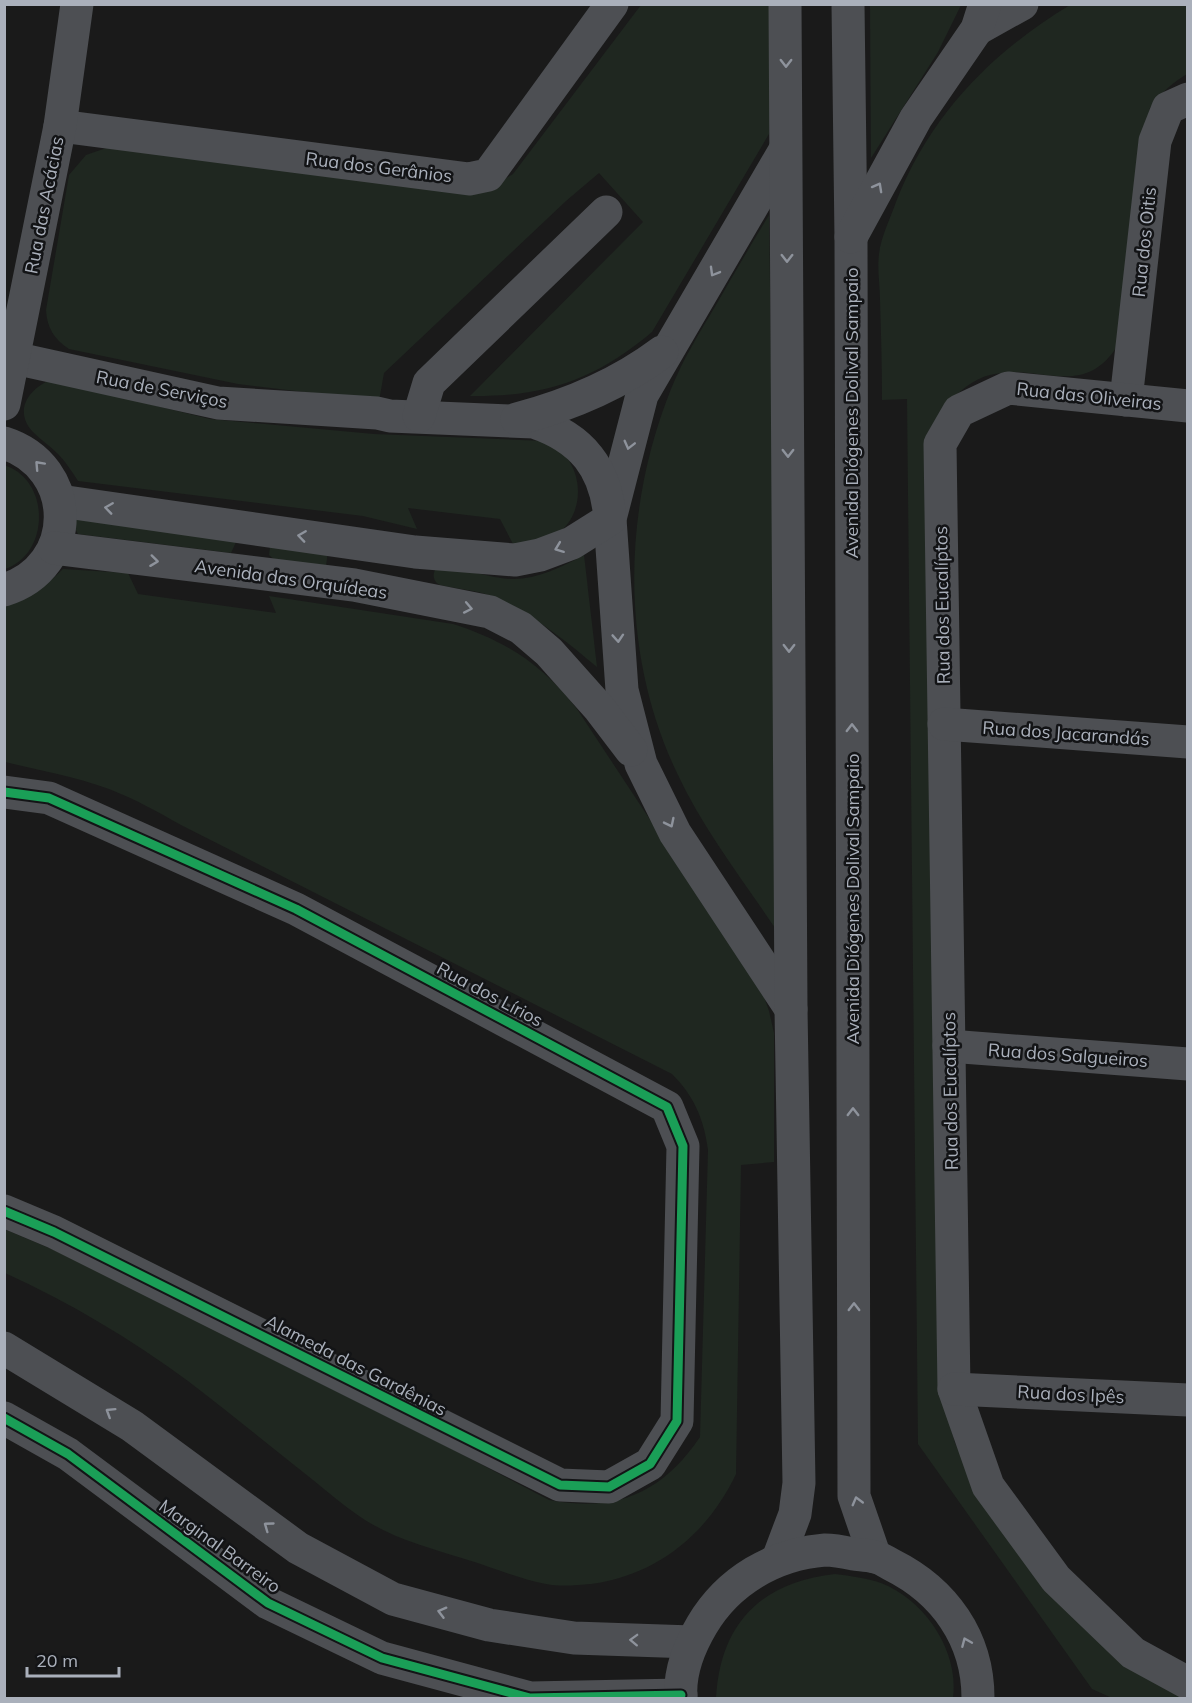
<svg xmlns="http://www.w3.org/2000/svg" width="1192" height="1703" font-family="Mulish,sans-serif">
<rect width="100%" height="100%" fill="#1a1a1a"/>
<g fill="#1f2720">
<path d="M641,5h128l2,107 -2,22 -117,198c-57,48 -107,65 -182,64l173,-174 -44,-49 -33,28 -182,172 -5,28 -141,-17 -169,-35c-15,-10 -22,-21 -23,-39l23,-135 17,-20 23,-8 391,35 13,-8z"/>
<path d="M870,5h91l-23,47 -67,106z"/>
<path d="M1070,5h117v69c-15,9 -26,19 -37,34l-32,237c-35,56 -78,17 -128,30 -17,4 -30,16 -42,28v1015l7,25 11,24 221,231h-75l-20,-9 -174,-245 -11,-1045 -25,1c0,-33 -1,-67 -2,-100 0,-15 -3,-31 -1,-46 2,-17 11,-35 17,-52 34,-87 95,-149 174,-197z"/>
<path d="M769,215l10,719c-35,-53 -75,-103 -102,-161 -57,-120 -55,-262 -6,-384 12,-30 29,-57 45,-84 17,-30 35,-60 53,-90z"/>
<path d="M51,380l159,39 164,15 170,7c7,5 17,10 23,17 18,24 14,62 -13,78 -10,6 -29,6 -41,8l-13,-25 -92,-11 9,21 -54,-13 -285,-35c-6,-9 -12,-19 -20,-27 -8,-8 -17,-14 -25,-22 -20,-21 -4,-44 18,-52z"/>
<path d="M4,465c47,15 46,89 1,104z"/>
<path d="M78,516l158,26 -5,11 -153,-19c-4,-6 -4,-12 0,-18z"/>
<path d="M270,547l58,4 -2,15 -51,-6 -6,-5z"/>
<path d="M584,555l13,112c-31,-26 -68,-56 -106,-71 -15,-6 -34,-7 -51,-11 -6,-3 -8,-9 -5,-15l9,-5c19,4 50,14 69,14 25,0 49,-12 71,-24z"/>
<path d="M63,569l65,4 10,21 138,19 -7,-17 184,28c53,17 90,41 124,85l184,279 8,23 5,22v129l-33,3 -5,309c-28,59 -78,101 -145,110 -14,1 -30,3 -45,0 -26,-5 -52,-16 -78,-24 -37,-12 -76,-21 -109,-44 -16,-11 -31,-24 -46,-36 -42,-33 -83,-67 -125,-99 -57,-42 -119,-79 -183,-108l-1,-44 150,63 395,208c67,13 113,-7 151,-63l8,-287c-4,-31 -14,-54 -36,-76l-491,-249c-23,-13 -46,-26 -72,-36 -33,-12 -70,-19 -104,-27v-156c23,-9 40,-19 58,-37z"/>
<path d="M835,1574c16,2 31,4 46,9 44,17 78,68 72,115h-237c4,-74 45,-116 119,-124z"/>
</g>
<g fill="none" stroke-linecap="round" stroke-linejoin="round">
<g stroke="#4d4f53" stroke-width="33">
<path d="M848,4l3,235 3,1257 21,61"/>
<path d="M977,29l45,-25"/>
<path d="M60,126l409,53 19,-4 124,-171"/>
<path d="M785,150l-143,245 -32,124 12,171 19,74 34,69 116,176"/>
<path d="M851,237l65,-119 61,-89 8,-25"/>
<path d="M14,358l204,45 159,10 13,3 144,6c48,16 72,46 76,97l-38,24 -32,12 -25,5 -100,-8 -355,-51"/>
<path d="M1126,400l29,-259 13,-33 20,-9"/>
<path d="M4,404l56,-278 17,-122"/>
<path d="M1188,406l-180,-18 -49,23 -19,33 14,945 34,97 68,93 77,74 55,30"/>
<path d="M419,416l10,-33 177,-171"/>
<path d="M517,419c53,-14 101,-34 145,-67"/>
<path d="M4,443c75,24 75,124 0,147"/>
<path d="M54,548l300,37 136,27 31,16 28,24 50,56 32,42"/>
<path d="M944,724l244,18"/>
<path d="M4,792l45,6 247,111 371,198 16,39 -6,275 -27,43 -41,23 -49,-2 -506,-253 -50,-21"/>
<path d="M949,1046l239,18"/>
<path d="M4,1348l128,78 166,122 95,51 96,26 85,13 118,4"/>
<path d="M954,1389l234,11"/>
<path d="M4,1418l64,36 200,149 114,55 148,40 151,-3"/>
<path d="M778,1559l17,-45 4,-31 -8,-474 -6,-1005"/>
<path d="M681,1698c-2,-26 8,-51 21,-73 26,-44 72,-71 123,-75 9,0 19,2 28,4 7,1 15,1 22,3 6,1 11,5 17,8 52,26 86,73 86,133"/>
</g>
<g stroke="#131416" stroke-width="13">
<g id="cycleway">
<path d="M4,792l45,6 247,111 371,198 16,39 -6,275 -27,43 -41,23 -49,-2 -506,-253 -50,-21"/>
<path d="M4,1418l64,36 200,149 114,55 148,40 151,-3"/>
</g>
</g>
<use href="#cycleway" stroke="#1a9f57" stroke-width="9"/>
</g>
<defs><path id="oneway-chevron" d="M-2-3.5L2.5 0L-2 3.5" fill="none" stroke-width="1.6" stroke-linecap="round" stroke-linejoin="round" transform="scale(1.5)"/></defs>
<g stroke="#8e939c">
<use href="#oneway-chevron" transform="translate(786 63) rotate(90)"/>
<use href="#oneway-chevron" transform="translate(878 187) rotate(-61)"/>
<use href="#oneway-chevron" transform="translate(787 258) rotate(90)"/>
<use href="#oneway-chevron" transform="translate(714 272) rotate(120)"/>
<use href="#oneway-chevron" transform="translate(629 445) rotate(104)"/>
<use href="#oneway-chevron" transform="translate(788 453) rotate(90)"/>
<use href="#oneway-chevron" transform="translate(39 465) rotate(-133)"/>
<use href="#oneway-chevron" transform="translate(109 508) rotate(-172)"/>
<use href="#oneway-chevron" transform="translate(302 536) rotate(-172)"/>
<use href="#oneway-chevron" transform="translate(559 548) rotate(159)"/>
<use href="#oneway-chevron" transform="translate(154 561) rotate(7)"/>
<use href="#oneway-chevron" transform="translate(468 608) rotate(11)"/>
<use href="#oneway-chevron" transform="translate(618 638) rotate(86)"/>
<use href="#oneway-chevron" transform="translate(789 648) rotate(90)"/>
<use href="#oneway-chevron" transform="translate(852 728) rotate(-90)"/>
<use href="#oneway-chevron" transform="translate(670 823) rotate(64)"/>
<use href="#oneway-chevron" transform="translate(853 1112) rotate(-90)"/>
<use href="#oneway-chevron" transform="translate(854 1307) rotate(-90)"/>
<use href="#oneway-chevron" transform="translate(110 1412) rotate(-148)"/>
<use href="#oneway-chevron" transform="translate(857 1501) rotate(-105)"/>
<use href="#oneway-chevron" transform="translate(268 1526) rotate(-144)"/>
<use href="#oneway-chevron" transform="translate(442 1612) rotate(-165)"/>
<use href="#oneway-chevron" transform="translate(634 1640) rotate(-178)"/>
<use href="#oneway-chevron" transform="translate(966 1642) rotate(-113)"/>
</g>
<g text-anchor="middle" dominant-baseline="central" stroke-width="5" stroke-linejoin="round" paint-order="stroke">
<g font-size="18" fill="#aab0bb" stroke="#131416">
<text transform="translate(379 167) rotate(7)">Rua dos Gerânios</text>
<text transform="translate(44 205) rotate(-79)">Rua das Acácias</text>
<text transform="translate(1144 242) rotate(-84)">Rua dos Oitis</text>
<text transform="translate(162 389) rotate(11)">Rua de Serviços</text>
<text transform="translate(1089 396) rotate(6)">Rua das Oliveiras</text>
<text transform="translate(851 413) rotate(-90)">Avenida Diógenes Dolival Sampaio</text>
<text transform="translate(291 579) rotate(8)">Avenida das Orquídeas</text>
<text transform="translate(942 605) rotate(-91)">Rua dos Eucalíptos</text>
<text transform="translate(1066 733) rotate(4)">Rua dos Jacarandás</text>
<text transform="translate(852 899) rotate(-90)">Avenida Diógenes Dolival Sampaio</text>
<text transform="translate(490 994) rotate(28)">Rua dos Lírios</text>
<text transform="translate(1068 1055) rotate(4)">Rua dos Salgueiros</text>
<text transform="translate(950 1091) rotate(-91)">Rua dos Eucalíptos</text>
<text transform="translate(356 1365) rotate(27)">Alameda das Gardênias</text>
<text transform="translate(1071 1394) rotate(3)">Rua dos Ipês</text>
<text transform="translate(220 1546) rotate(36)">Marginal Barreiro</text>
</g>
</g>
<rect width="1192" height="1703" fill="none" stroke="#aab0bb" stroke-width="12"/>
<path d="M27 1667v9h92v-9" fill="none" stroke="#aab0bb" stroke-width="3"/>
<text x="36" y="1667" font-size="18" fill="#aab0bb" stroke="#131416" stroke-width="4.5" paint-order="stroke">20 m</text>
</svg>
